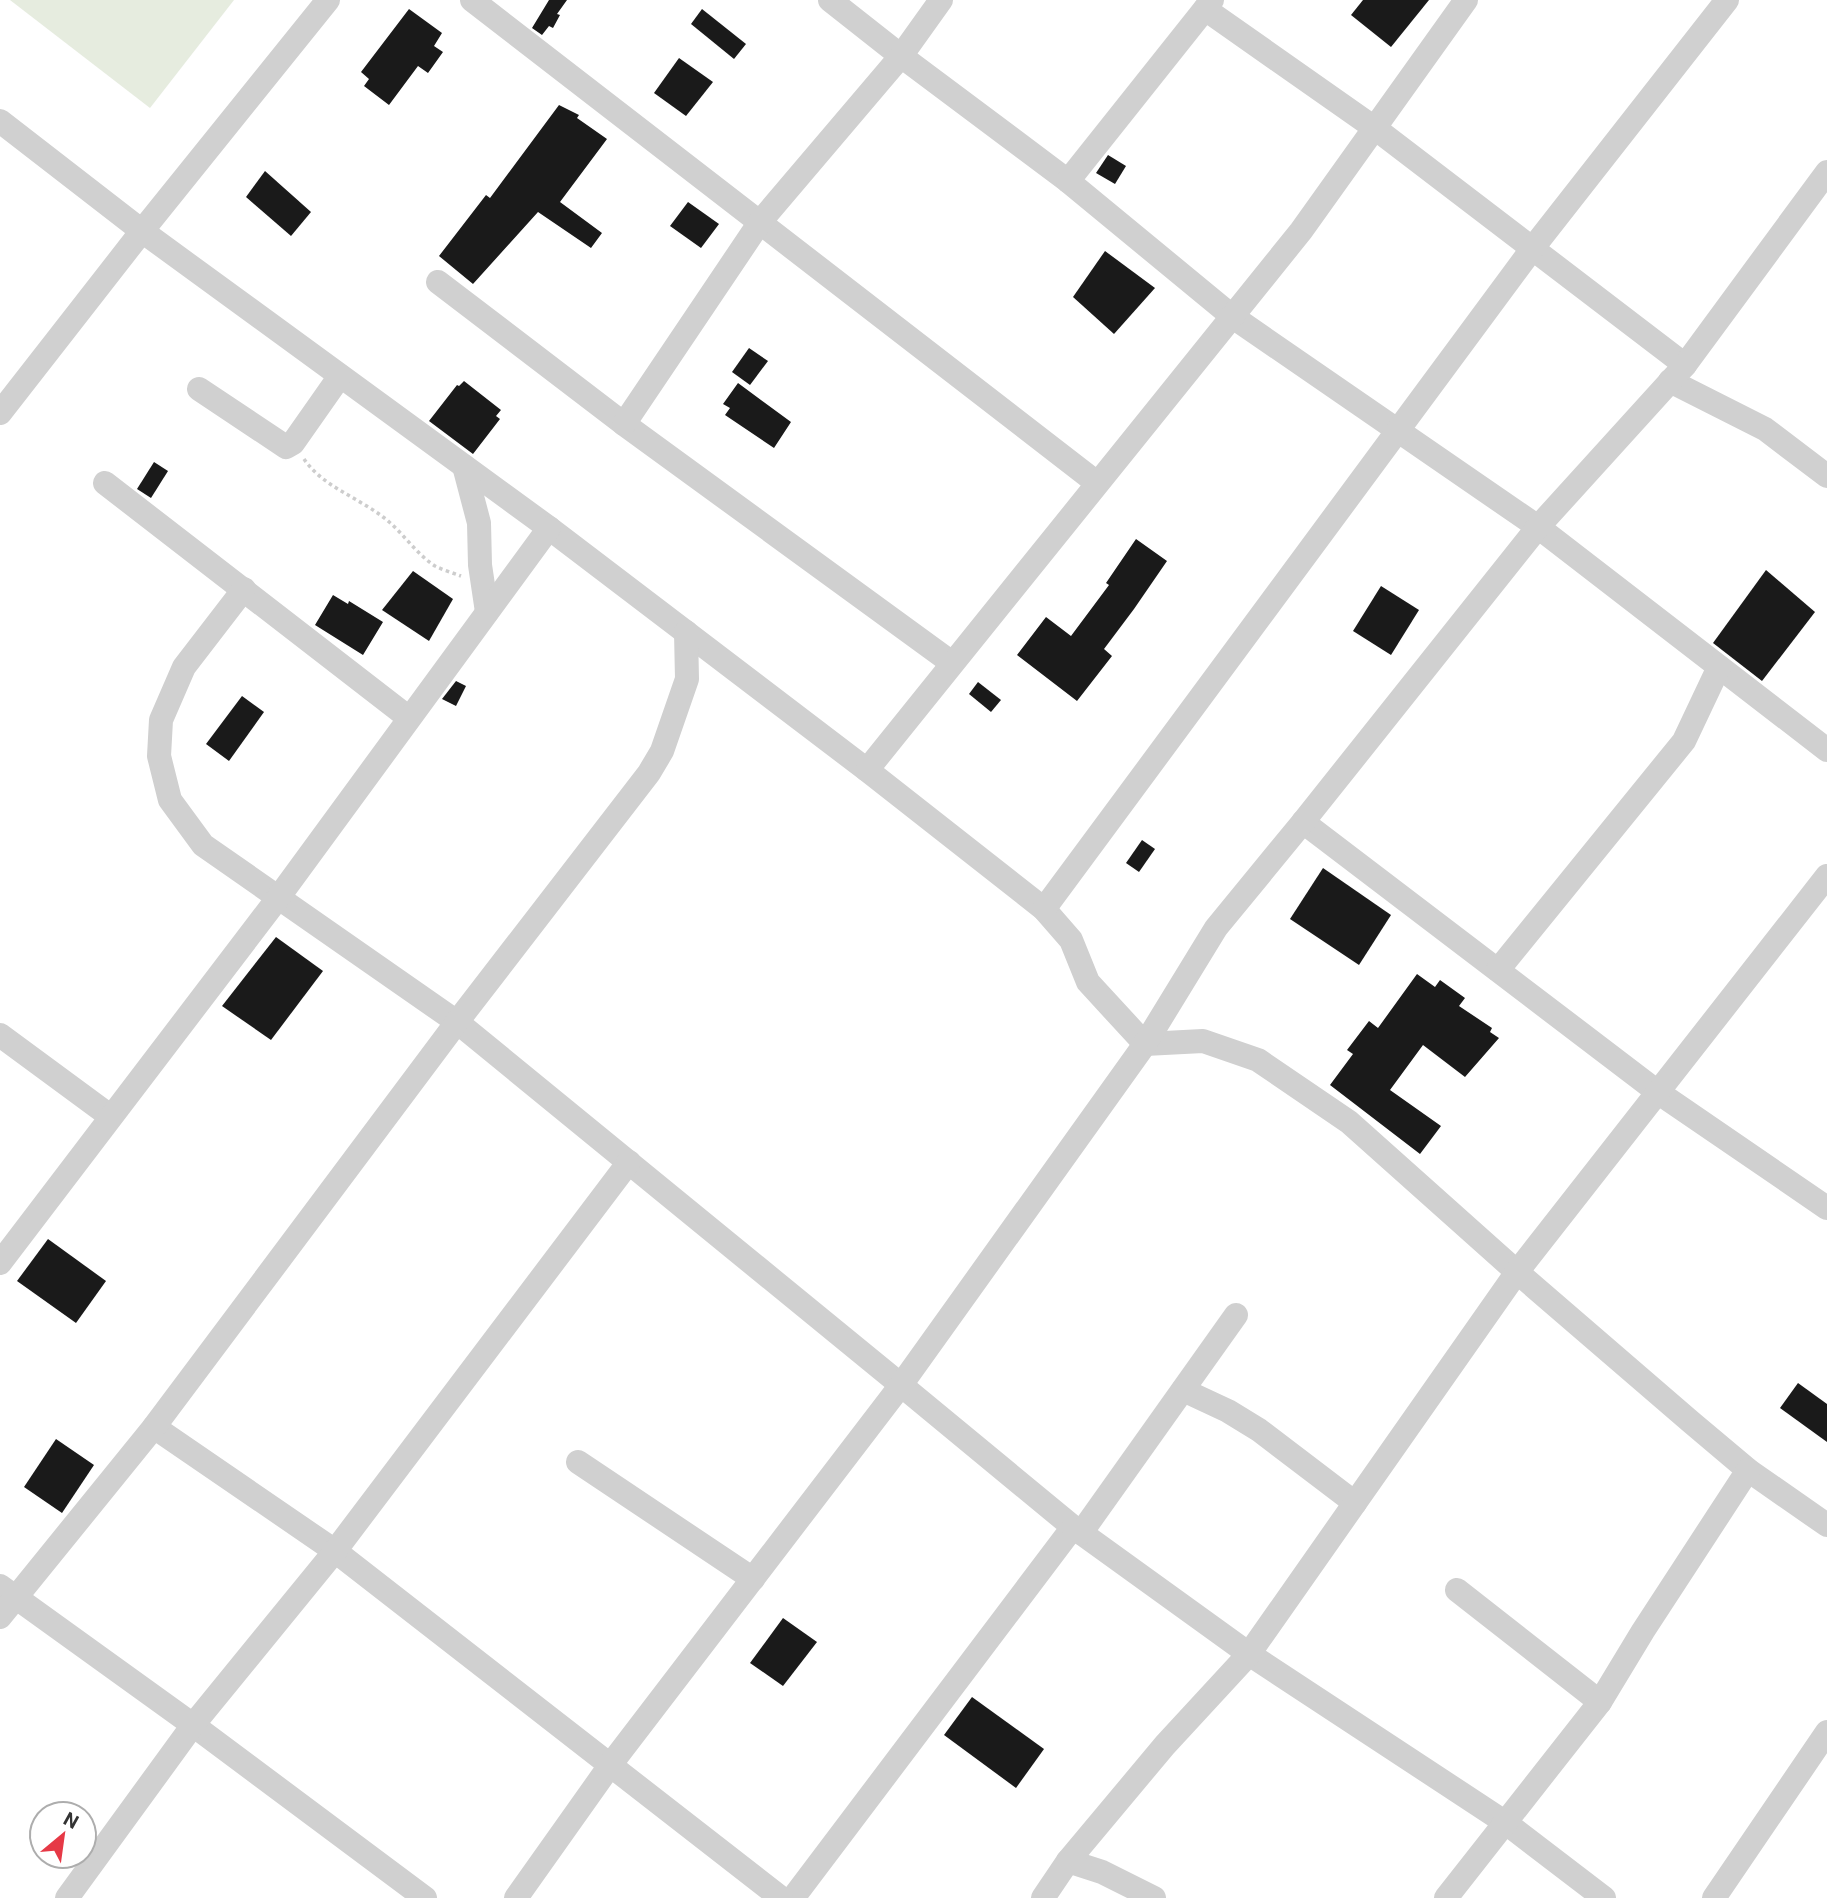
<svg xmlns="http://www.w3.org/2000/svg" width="1827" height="1898" font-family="Roboto,sans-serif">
<rect width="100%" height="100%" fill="#fff"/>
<path fill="#e6ecdf" d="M10,0h224l-84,108z"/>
<g fill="#1a1a1a">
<path d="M549,0h18l-10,14 3,1 -7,13 -4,-2 -7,9 -10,-7z"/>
<path d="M1363,0h66l-38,47 -40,-32z"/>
<path d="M409,9l33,24 -8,13 9,6 -15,21 -10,-7 -29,39 -25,-19 5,-7 -8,-7z"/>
<path d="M702,9l44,35 -12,15 -43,-35z"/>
<path d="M679,58l34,24 -27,34 -32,-23z"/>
<path d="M559,105l20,10 -2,3 30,21 -47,63 42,31 -11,15 -53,-36 -65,72 -34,-28 47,-61 4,3z"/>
<path d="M1108,155l18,11 -11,18 -19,-11z"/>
<path d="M265,171l46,41 -20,24 -45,-39z"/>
<path d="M688,202l31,22 -18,24 -31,-22z"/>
<path d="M1105,251l50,37 -41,46 -41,-37z"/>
<path d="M749,348l19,13 -18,24 -18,-13z"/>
<path d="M464,381l37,29 -5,6 4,3 -27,35 -44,-33 28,-36 2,1z"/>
<path d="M738,383l53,39 -17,26 -49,-33 5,-7 -7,-4z"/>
<path d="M154,462l14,9 -17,27 -14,-9z"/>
<path d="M1136,539l31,22 -33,48 -30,40 8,7 -35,45 -60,-46 29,-38 25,19 38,-51 -3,-2z"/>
<path d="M1766,570l49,42 -53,69 -49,-38z"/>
<path d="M413,571l40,28 -24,42 -47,-31z"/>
<path d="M1381,586l38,24 -28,45 -38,-24z"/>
<path d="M333,595l15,9 1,-3 34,21 -20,33 -48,-30z"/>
<path d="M456,681l10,5 -10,20 -14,-7z"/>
<path d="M978,682l23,18 -10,12 -22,-18z"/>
<path d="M242,696l22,16 -35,49 -23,-17z"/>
<path d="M1142,840l13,9 -16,23 -13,-9z"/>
<path d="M1323,868l68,47 -32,50 -69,-46z"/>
<path d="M276,937l47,34 -52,69 -49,-34z"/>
<path d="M1417,974l18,13 5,-7 25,18 -6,8 33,22 -2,4 9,6 -34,39 -42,-32 -33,45 51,36 -21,28 -90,-69 23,-31 -6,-4 22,-29 9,7z"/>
<path d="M48,1239l58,42 -30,42 -59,-42z"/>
<path d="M1798,1383l29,21v38l-47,-34z"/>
<path d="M56,1439l38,26 -32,48 -38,-26z"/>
<path d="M783,1618l34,24 -34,44 -33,-23z"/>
<path d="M972,1697l72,52 -28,39 -72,-53z"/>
</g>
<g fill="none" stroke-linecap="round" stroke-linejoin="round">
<path stroke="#cdcdcd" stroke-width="3.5" stroke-dasharray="3.5 3.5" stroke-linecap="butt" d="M304,459c18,27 53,38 79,58 19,14 32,36 52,49 8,4 18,7 26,10"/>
<g stroke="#d0d0d0" stroke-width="24">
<path d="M472,0l625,483"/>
<path d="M830,0l71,56 167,125 165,136 305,210 289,223"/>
<path d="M1205,9l171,120 309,236"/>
<path d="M0,121l142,110 407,297 318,242 177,139 27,31 17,42 57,62 58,-3 55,19 91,62 168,150 174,150 57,48 79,55"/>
<path d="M1068,181l144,-181"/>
<path d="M438,282l186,142 328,239"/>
<path d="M1670,381l95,48 62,47"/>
<path d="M199,389l87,58 7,-4 47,-67"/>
<path d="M0,413l142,-182 186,-231"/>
<path d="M624,424l136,-202 141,-166 40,-56"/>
<path d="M464,466l15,57 1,42 7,47"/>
<path d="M105,483l304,235"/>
<path d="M244,589l-60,78 -23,53 -2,36 11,44 33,45 254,177 444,363 172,142 -280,371"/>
<path d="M867,770l434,-539 165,-231"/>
<path d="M1303,822l356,271 168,115"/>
<path d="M1044,909l488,-660 195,-249"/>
<path d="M1498,970l186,-229 35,-74"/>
<path d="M0,1035l110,81"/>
<path d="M0,1263l278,-365 271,-370"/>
<path d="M1183,1390l45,21 31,19 96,73"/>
<path d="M154,1427l181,124 446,347"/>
<path d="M578,1462l175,117"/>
<path d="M1073,1527l176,127 257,169 98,75"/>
<path d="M1081,1533l155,-218"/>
<path d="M0,1586l193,139 232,173"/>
<path d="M1457,1590l143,112"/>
<path d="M0,1617l154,-190 303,-405 192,-249 13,-22 25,-72 -1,-47"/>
<path d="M1068,1861l34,11 52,26"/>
<path d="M67,1898l126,-173 142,-174 294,-389"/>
<path d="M516,1898l95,-134 290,-379 244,-341 71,-116 87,-106 235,-295 147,-162 142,-193"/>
<path d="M1043,1898l25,-37 97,-116 84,-91 268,-382 310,-396"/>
<path d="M1446,1898l154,-196 43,-71 105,-161"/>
<path d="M1714,1898l113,-166"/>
</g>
</g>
<g transform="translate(63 1835) rotate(29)"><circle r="33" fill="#ffffff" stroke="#adadad" stroke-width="2"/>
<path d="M0-5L12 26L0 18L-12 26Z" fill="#e63946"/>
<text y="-10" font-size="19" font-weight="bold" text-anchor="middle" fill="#333333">N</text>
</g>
</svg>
